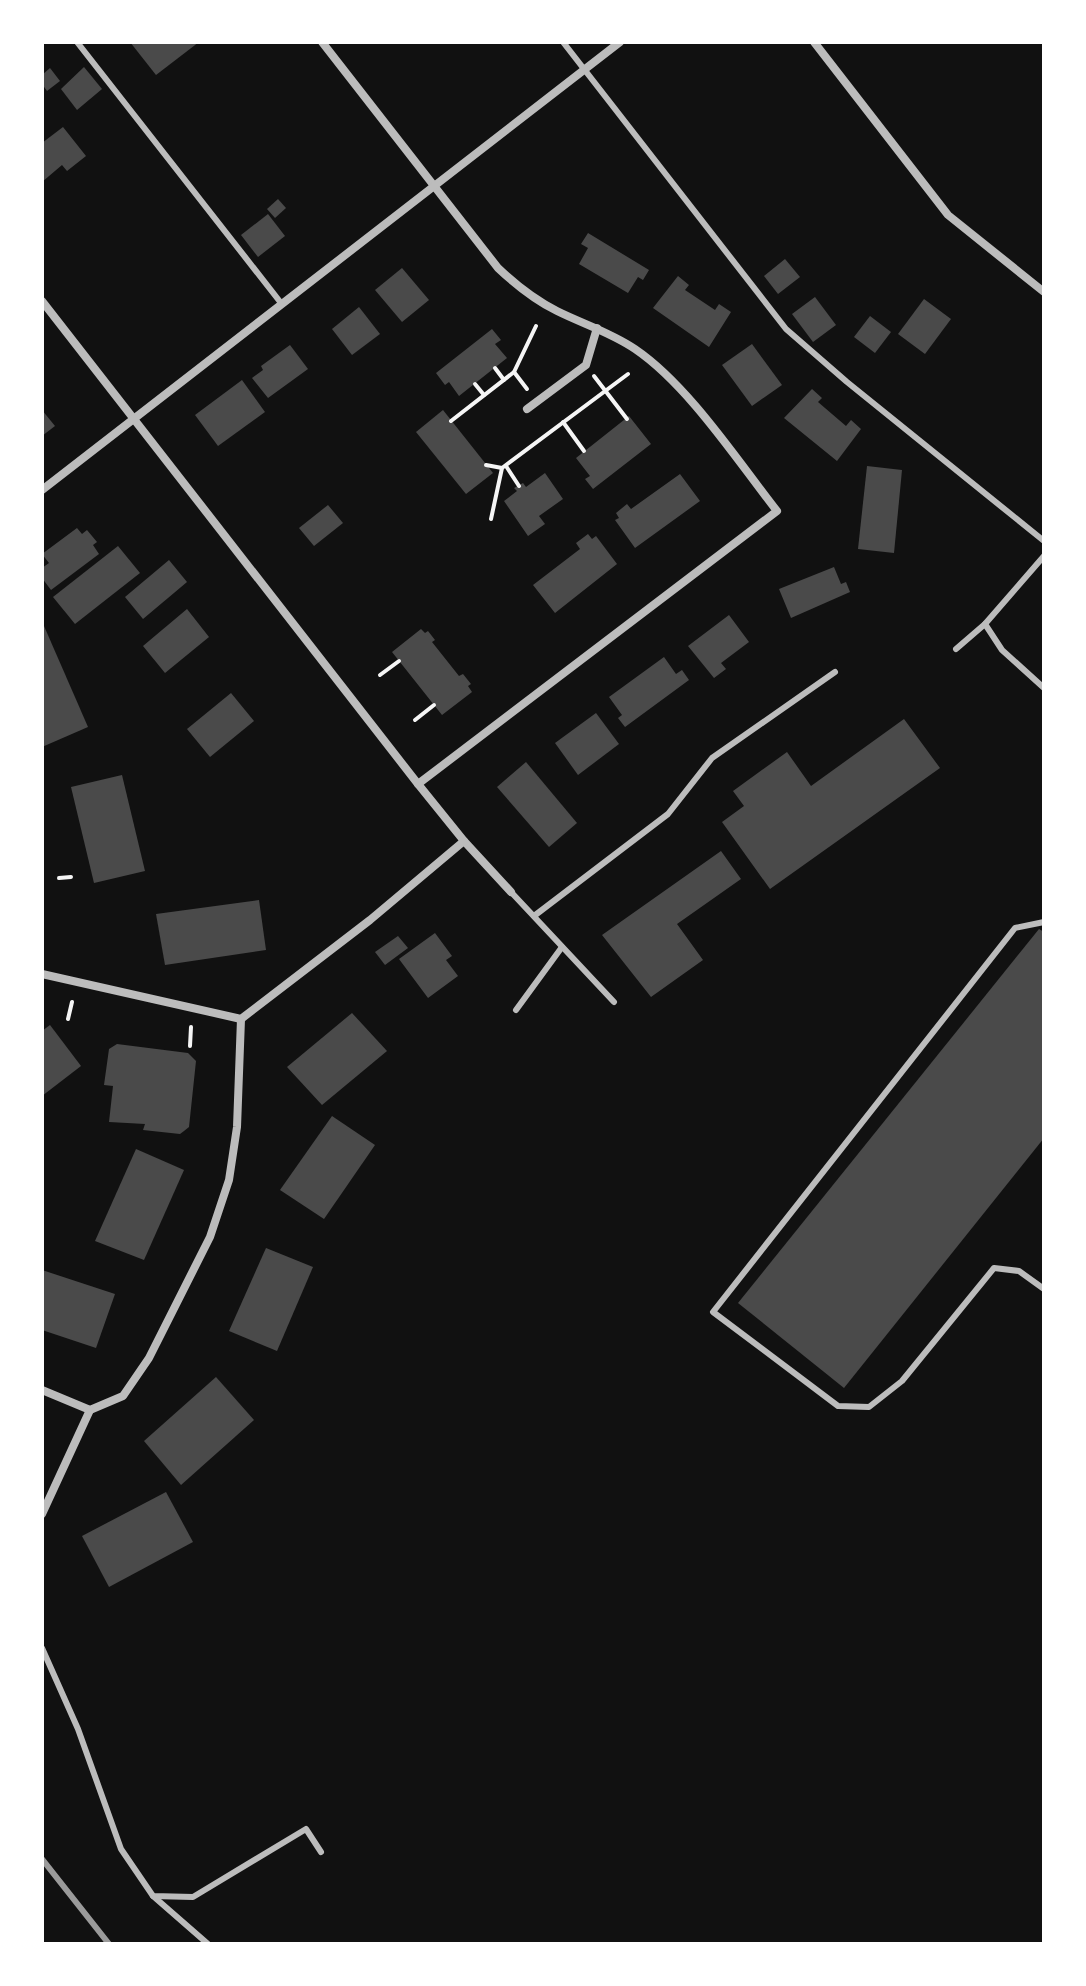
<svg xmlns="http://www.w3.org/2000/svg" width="1086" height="1986" font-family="Lato,sans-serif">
<rect width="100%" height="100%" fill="#111"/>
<g fill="#4a4a4a">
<path d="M130,42h69l-43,33z"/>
<path d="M84,67l18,22 -25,21 -16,-21z"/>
<path d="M50,68l10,13 -13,10 -5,-7v-9z"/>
<path d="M63,127l23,29 -19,15 -5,-6 -20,17v-39z"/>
<path d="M278,199l8,9 -11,10 -8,-9z"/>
<path d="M268,214l17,22 -27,21 -17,-22z"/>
<path d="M588,233l61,37 -6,10 -5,-3 -10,16 -49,-29 9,-16 -7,-4z"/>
<path d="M785,259l15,18 -22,17 -14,-18z"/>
<path d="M402,268l27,32 -27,22 -27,-32z"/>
<path d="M678,276l11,9 -4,5 30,20 4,-6 12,8 -22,35 -56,-39z"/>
<path d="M815,297l21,28 -23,17 -21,-28z"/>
<path d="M924,299l27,20 -26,35 -27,-20z"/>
<path d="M359,307l21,27 -28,21 -20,-26z"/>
<path d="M870,316l21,16 -16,21 -21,-16z"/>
<path d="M492,329l9,11 -6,4 12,14 -48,38 -10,-14 -4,3 -9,-12z"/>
<path d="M752,344l30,41 -30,21 -30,-41z"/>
<path d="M290,345l18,24 -40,29 -16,-20 11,-8 -2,-4z"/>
<path d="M242,380l23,32 -47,34 -23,-31z"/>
<path d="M812,389l10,9 -4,4 28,24 5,-6 10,9 -24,32 -53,-43z"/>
<path d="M42,410l13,16 -13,10z"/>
<path d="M443,410l50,63 -27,21 -50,-62z"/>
<path d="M629,416l22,28 -58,45 -8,-10 5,-3 -14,-18z"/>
<path d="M867,466l35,4 -8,83 -36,-4z"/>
<path d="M545,473l18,26 -24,17 6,8 -17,12 -24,-35 13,-10 -3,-3 9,-5 3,4z"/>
<path d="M680,474l20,27 -65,47 -20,-28 4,-2 -3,-5 11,-9 4,5z"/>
<path d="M328,505l15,18 -29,23 -15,-18z"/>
<path d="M77,528l5,6 5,-4 10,12 -4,3 6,9 -48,36 -9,-12v-10l7,-5 -7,-9z"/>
<path d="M588,534l4,5 4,-3 21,28 -62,49 -22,-28 47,-36 -4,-6z"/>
<path d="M118,546l22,27 -65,51 -22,-27z"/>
<path d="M169,560l18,22 -44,37 -18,-22z"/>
<path d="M834,567l7,17 5,-2 4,10 -59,26 -12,-29z"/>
<path d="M187,609l22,28 -44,36 -22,-27z"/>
<path d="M729,615l20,27 -28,21 5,6 -12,9 -26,-32z"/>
<path d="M44,626l44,101 -46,20v-120z"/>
<path d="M421,629l4,4 3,-2 7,9 -3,2 27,34 4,-2 8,10 -3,2 4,6 -30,23 -50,-63z"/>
<path d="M664,657l12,17 6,-4 7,10 -64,47 -7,-9 4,-3 -13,-18z"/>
<path d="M231,693l23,28 -44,36 -23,-28z"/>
<path d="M596,713l23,31 -41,31 -23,-32z"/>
<path d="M904,719l36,49 -170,121 -48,-67 22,-16 -11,-15 54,-39 24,34z"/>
<path d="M526,762l51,61 -28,24 -52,-60z"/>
<path d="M122,775l23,96 -51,12 -23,-96z"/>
<path d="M721,851l20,28 -64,45 26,36 -52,37 -49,-62z"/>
<path d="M259,900l7,50 -101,15 -9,-51z"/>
<path d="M1039,929l5,3v206l-200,250 -106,-85z"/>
<path d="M435,933l17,23 -6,4 12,16 -30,22 -29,-39z"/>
<path d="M398,936l10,12 -23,17 -10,-13z"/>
<path d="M352,1013l35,38 -65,54 -35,-38z"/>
<path d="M50,1025l31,41 -39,30v-65z"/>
<path d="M117,1044l71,9 8,8 -7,66 -5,4 -4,3 -37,-4 2,-6 -36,-2 4,-36 -9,-1 5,-36z"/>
<path d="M332,1116l43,29 -51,74 -44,-29z"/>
<path d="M136,1149l48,21 -40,90 -49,-19z"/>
<path d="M266,1248l47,19 -36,84 -48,-20z"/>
<path d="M42,1270l73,24 -19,54 -54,-18z"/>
<path d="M216,1377l38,43 -73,65 -37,-44z"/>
<path d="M166,1492l27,50 -84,45 -27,-51z"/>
</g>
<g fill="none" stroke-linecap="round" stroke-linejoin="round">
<g stroke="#f5f5f5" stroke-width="4">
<path d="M495,368l9,12"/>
<path d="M514,372l13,17"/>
<path d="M594,376l33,43"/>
<path d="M475,384l9,11"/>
<path d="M451,421l63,-49 22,-46"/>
<path d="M563,422l21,29"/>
<path d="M486,465l16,3"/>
<path d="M506,466l13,20"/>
<path d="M491,519l11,-51 126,-94"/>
<path d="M380,675l19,-14"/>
<path d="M415,720l19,-15"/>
<path d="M59,878l12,-1"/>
<path d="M68,1019l4,-17"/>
<path d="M190,1046l1,-19"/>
</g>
<g stroke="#bcbcbc" stroke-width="6">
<path d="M77,42l204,261"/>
<path d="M563,42l223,287 61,53 197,159"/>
<path d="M985,624l17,26 42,38"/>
<path d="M956,649l29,-25 59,-68"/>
<path d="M511,892l103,110"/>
<path d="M534,916l134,-102 44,-56 123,-86"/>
<path d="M1044,922l-29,6 -302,384 125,94 31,1 33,-26 92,-113 25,3 25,18"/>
<path d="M516,1010l46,-63"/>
<path d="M42,1648l36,81 43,120 32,47 40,1 113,-68 15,23"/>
<path d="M153,1896l55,48"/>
</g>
<g stroke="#bcbcbc" stroke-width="8">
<path d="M322,42l176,226c18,17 37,32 59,43 26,13 53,21 78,38 53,36 102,111 142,162l-359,273"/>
<path d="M814,42l134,173 96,77"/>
<path d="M42,301l376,483 46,57 47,51"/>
<path d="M527,409l59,-44 11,-37"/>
<path d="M42,490l578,-448"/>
<path d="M42,974l199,45 129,-99 94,-79"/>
<path d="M42,1390l48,20 33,-14 26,-38 61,-121 19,-57 8,-53 4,-108"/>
<path d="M42,1514l48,-104"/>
</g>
<path stroke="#9a9a9a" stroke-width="6" d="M42,1859l67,85"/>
</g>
<rect width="1086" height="1986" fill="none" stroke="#ffffff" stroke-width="88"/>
</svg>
